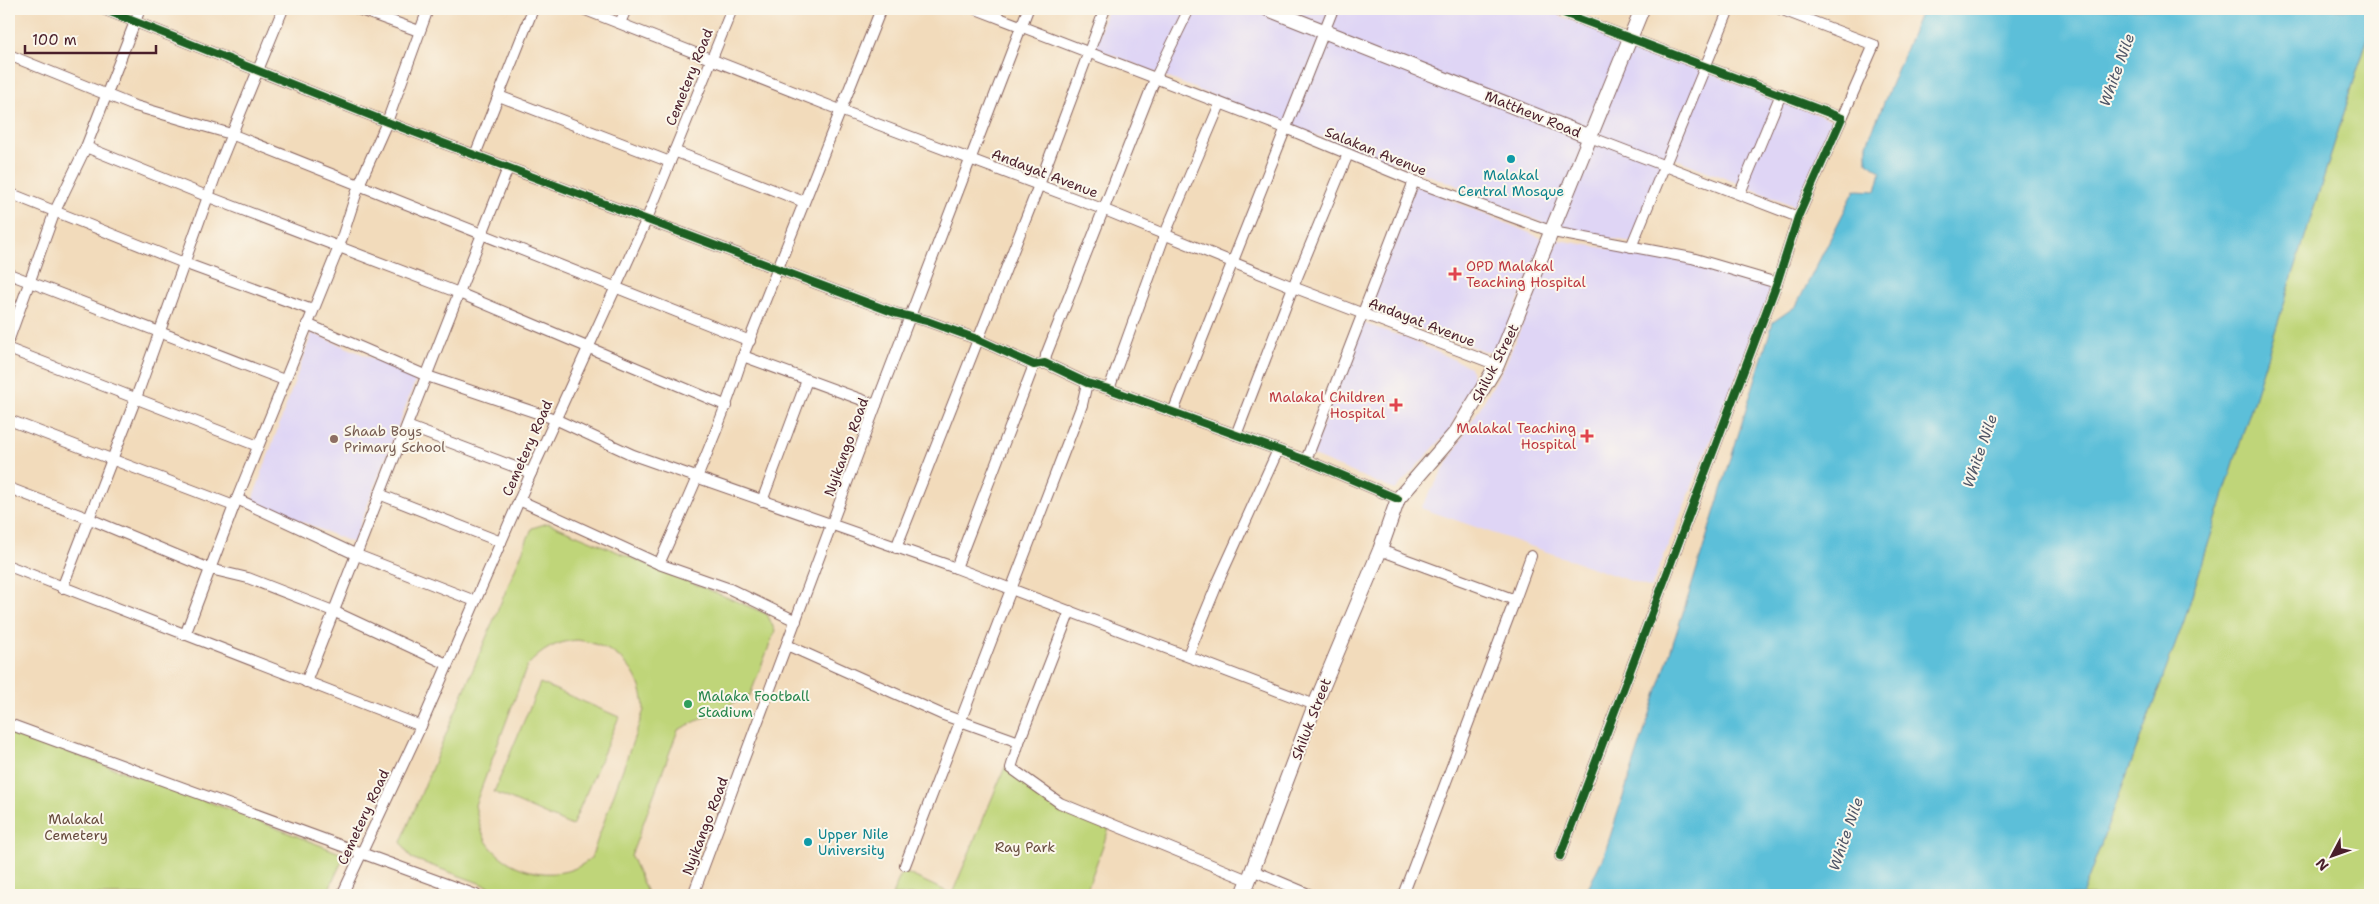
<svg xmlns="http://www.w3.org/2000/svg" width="2379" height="904" font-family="'Shantell Sans',sans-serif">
<rect width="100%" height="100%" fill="#fbf7ec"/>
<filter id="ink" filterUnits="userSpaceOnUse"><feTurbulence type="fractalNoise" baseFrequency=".02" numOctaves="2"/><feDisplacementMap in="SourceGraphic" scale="10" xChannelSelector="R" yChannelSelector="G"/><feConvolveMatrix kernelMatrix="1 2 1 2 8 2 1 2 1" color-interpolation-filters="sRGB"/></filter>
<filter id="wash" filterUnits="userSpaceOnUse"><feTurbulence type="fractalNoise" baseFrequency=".0096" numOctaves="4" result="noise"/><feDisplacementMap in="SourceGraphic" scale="20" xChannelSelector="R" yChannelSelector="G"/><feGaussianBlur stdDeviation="1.12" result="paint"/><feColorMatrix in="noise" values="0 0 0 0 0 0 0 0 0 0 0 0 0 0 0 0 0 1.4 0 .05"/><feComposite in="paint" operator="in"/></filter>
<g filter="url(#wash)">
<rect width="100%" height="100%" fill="#f2dbbb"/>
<g fill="#dfd5f5">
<path d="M1107,9h435l293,112 -38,86 -128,-51 -37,86 -84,-14v-3l-100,-43 -178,-63 -175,-71z"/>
<path d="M1415,185l129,54 -48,116 -129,-45z"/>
<path d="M1558,240l133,23 82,23 -122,302 -230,-80 84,-143z"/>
<path d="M1363,323l43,15 64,29 3,12 -24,52 -54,59 -84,-35z"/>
<path d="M312,333l105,44 -64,166 -101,-42z"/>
</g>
<g fill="#bfd579" stroke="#847a52" fill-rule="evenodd">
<path d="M2370,30v865h-288l102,-274z"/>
<path d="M548,523l219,91 8,17 -25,64 -72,35 -47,126 17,39h-136l-101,-37 -10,-16 131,-314zM577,640c38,5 66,30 67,70l-53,148c-28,26 -79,17 -102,-13 -8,-10 -11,-27 -14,-40l52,-139c15,-16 28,-24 50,-26z"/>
<path d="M540,683l79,34 -47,109 -78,-34z"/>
<path d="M9,731l211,75 125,49 -19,40h-317z"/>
<path d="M1005,767l41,36 63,26 -24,66h-193l10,-24 50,23z"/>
</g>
<path fill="#5bbfd9" stroke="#526f82" d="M1922,9h448v21l-186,591 -102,274h-497l19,-40 86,-264 83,-269 23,-16 59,-116 21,1 5,-19 -14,-10v-18z"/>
</g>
<g filter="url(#ink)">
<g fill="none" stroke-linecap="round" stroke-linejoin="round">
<g stroke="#85615d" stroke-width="12">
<g id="street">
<path d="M103,9l284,113 508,191 32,8 50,18 57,26 11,-2 42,20 22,6 197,71 92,39"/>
<path d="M358,9l61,22"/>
<path d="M583,9l257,101 265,100 188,77 204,78"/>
<path d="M976,9l309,119 129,53 139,51 139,26 85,25"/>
<path d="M1553,9l289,109 -44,99 -21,66 -217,573"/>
<path d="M1780,9l94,36 -32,73"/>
<path d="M620,23l6,-14"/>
<path d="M9,55l123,50 99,29 519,207"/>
<path d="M499,96l171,66"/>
<path d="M1590,137l208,80"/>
<path d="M86,147l123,50 250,96 268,113"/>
<path d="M674,151l130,51"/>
<path d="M475,155l58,-146"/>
<path d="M9,193l175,70 128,47"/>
<path d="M1740,193l41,-99"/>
<path d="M1631,247l98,-238"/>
<path d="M9,274l275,106"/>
<path d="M307,324l120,52 128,43 78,36 323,113 359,137"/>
<path d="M9,339l46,-128 31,-64 54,-138"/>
<path d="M9,349l249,97"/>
<path d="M743,356l133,49"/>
<path d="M1045,363l1,-8 109,-276 34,-70"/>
<path d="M1109,389l56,-155 55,-130"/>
<path d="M1173,412l160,-403"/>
<path d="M9,420l225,86"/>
<path d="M407,426l124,47"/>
<path d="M1236,435l57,-148 55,-133"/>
<path d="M1306,460l108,-279"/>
<path d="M9,488l81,31 120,50 38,9 85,33 114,53"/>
<path d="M379,494l122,48"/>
<path d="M237,499l120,56 118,46"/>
<path d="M519,500l140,64 71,25 66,32"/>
<path d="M762,501l45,-121"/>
<path d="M896,548l143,-363 66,-176"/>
<path d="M1380,550l135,50 16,-44"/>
<path d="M659,564c31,-69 61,-137 84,-208l138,-347"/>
<path d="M9,566l412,160"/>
<path d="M956,568l78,-203"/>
<path d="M62,588l74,-190 84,-235 63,-154"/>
<path d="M185,635l49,-129 105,-259 20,-62 28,-63 41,-113"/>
<path d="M787,645l154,69 78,28 -8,26 49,35 188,77"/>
<path d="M1188,655l30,-73 60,-132"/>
<path d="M306,682l202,-514"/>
<path d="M9,724l467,171"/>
<path d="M1019,742l51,-131"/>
<path d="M905,865l177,-460 5,-22"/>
<path d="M1252,870l59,25"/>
<path d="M342,895l79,-169 110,-253 115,-252 86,-212"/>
<path d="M693,895l183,-490 152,-396"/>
<path d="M1403,895l112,-295"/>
</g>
</g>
<g stroke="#85615d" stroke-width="16">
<g id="secondary">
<path d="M1268,9l322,128"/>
<path d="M1243,895l72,-190 65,-155 18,-51 59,-68 40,-66 145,-356"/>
</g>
</g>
<use href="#street" stroke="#fff" stroke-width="10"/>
<use href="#secondary" stroke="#fff" stroke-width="14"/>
<g stroke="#fbf7ec" stroke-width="11">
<g id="cycleway">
<path d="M103,9l284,113 508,191 32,8 50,18 57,26 11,-2 42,20 22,6 197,71 92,39"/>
<path d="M1553,9l289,109 -44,99 -21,66 -217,573"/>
</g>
</g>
<use href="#cycleway" stroke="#1b5e20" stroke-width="8"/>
</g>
</g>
<g fill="#0f9aa8" stroke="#fbf7ec" stroke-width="2">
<circle cx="1511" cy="159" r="5"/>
<circle cx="808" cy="842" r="5"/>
</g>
<g fill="#e0444e" stroke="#fbf7ec" stroke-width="2">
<path d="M1452.5 266.5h5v5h5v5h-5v5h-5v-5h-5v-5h5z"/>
<path d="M1393.5 397.5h5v5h5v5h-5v5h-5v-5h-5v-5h5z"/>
<path d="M1584.5 428.5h5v5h5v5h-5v5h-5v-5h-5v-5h5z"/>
</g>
<circle fill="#8d6e63" stroke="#fbf7ec" stroke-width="2" cx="334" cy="439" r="5"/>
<circle fill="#2e9e5b" stroke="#fbf7ec" stroke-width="2" cx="688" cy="704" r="5"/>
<g text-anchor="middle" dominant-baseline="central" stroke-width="4" stroke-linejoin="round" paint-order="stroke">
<g font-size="14" fill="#4a1f2b" stroke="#fbf7ec">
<text transform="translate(689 77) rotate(-68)">Cemetery Road</text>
<text transform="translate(1533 114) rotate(22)">Matthew Road</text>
<text transform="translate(1376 151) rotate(22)">Salakan Avenue</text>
<text transform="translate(1045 173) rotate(21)">Andayat Avenue</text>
<text transform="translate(1422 322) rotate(21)">Andayat Avenue</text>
<text transform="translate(1495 363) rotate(-63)">Shiluk Street</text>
<text transform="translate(846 447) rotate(-70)">Nyikango Road</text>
<text transform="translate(527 448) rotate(-66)">Cemetery Road</text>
<text transform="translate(1311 719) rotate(-69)">Shiluk Street</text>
<text transform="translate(363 817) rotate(-65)">Cemetery Road</text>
<text transform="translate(705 826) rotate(-69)">Nyikango Road</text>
</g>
<g font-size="14" fill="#0d838f" stroke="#fbf7ec">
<text x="1511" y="175">Malakal<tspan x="1511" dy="16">Central Mosque</tspan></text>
<text x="818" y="834" text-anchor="start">Upper Nile<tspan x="818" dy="16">University</tspan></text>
</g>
<g font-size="14" fill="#be3a42" stroke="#fbf7ec" text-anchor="end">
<text x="1466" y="266" text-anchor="start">OPD Malakal<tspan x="1466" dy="16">Teaching Hospital</tspan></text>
<text x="1385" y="397">Malakal Children<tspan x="1385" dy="16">Hospital</tspan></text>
<text x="1576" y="428">Malakal Teaching<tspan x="1576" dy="16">Hospital</tspan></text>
</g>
<g font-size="14" fill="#785e54" stroke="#fbf7ec" text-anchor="start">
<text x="344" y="431">Shaab Boys<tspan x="344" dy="16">Primary School</tspan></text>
</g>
<g font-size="14" fill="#27864d" stroke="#fbf7ec" text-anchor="start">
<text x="698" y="696">Malaka Football<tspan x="698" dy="16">Stadium</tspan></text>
</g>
<g font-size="14" fill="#674c3e" stroke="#fbf7ec">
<text x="76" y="819">Malakal<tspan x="76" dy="16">Cemetery</tspan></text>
<text x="1025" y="847">Ray Park</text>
</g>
<g font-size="15" font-style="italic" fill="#505768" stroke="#fbf7ec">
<text transform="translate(2117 70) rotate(-70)">White Nile</text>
<text transform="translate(1980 451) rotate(-71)">White Nile</text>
<text transform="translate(1846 834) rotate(-71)">White Nile</text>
</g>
</g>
<rect width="2379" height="904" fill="none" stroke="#fbf7ec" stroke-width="30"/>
<g transform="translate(2332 856) rotate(229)" stroke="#fbf7ec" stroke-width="4" paint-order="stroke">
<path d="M0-4L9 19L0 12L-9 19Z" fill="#4a1f2b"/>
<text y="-8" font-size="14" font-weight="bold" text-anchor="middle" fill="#4a1f2b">N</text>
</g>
<path d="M25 45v8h131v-8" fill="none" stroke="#4a1f2b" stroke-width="2.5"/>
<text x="32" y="45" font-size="15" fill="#4a1f2b" stroke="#fbf7ec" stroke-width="4" paint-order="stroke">100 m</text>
</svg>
